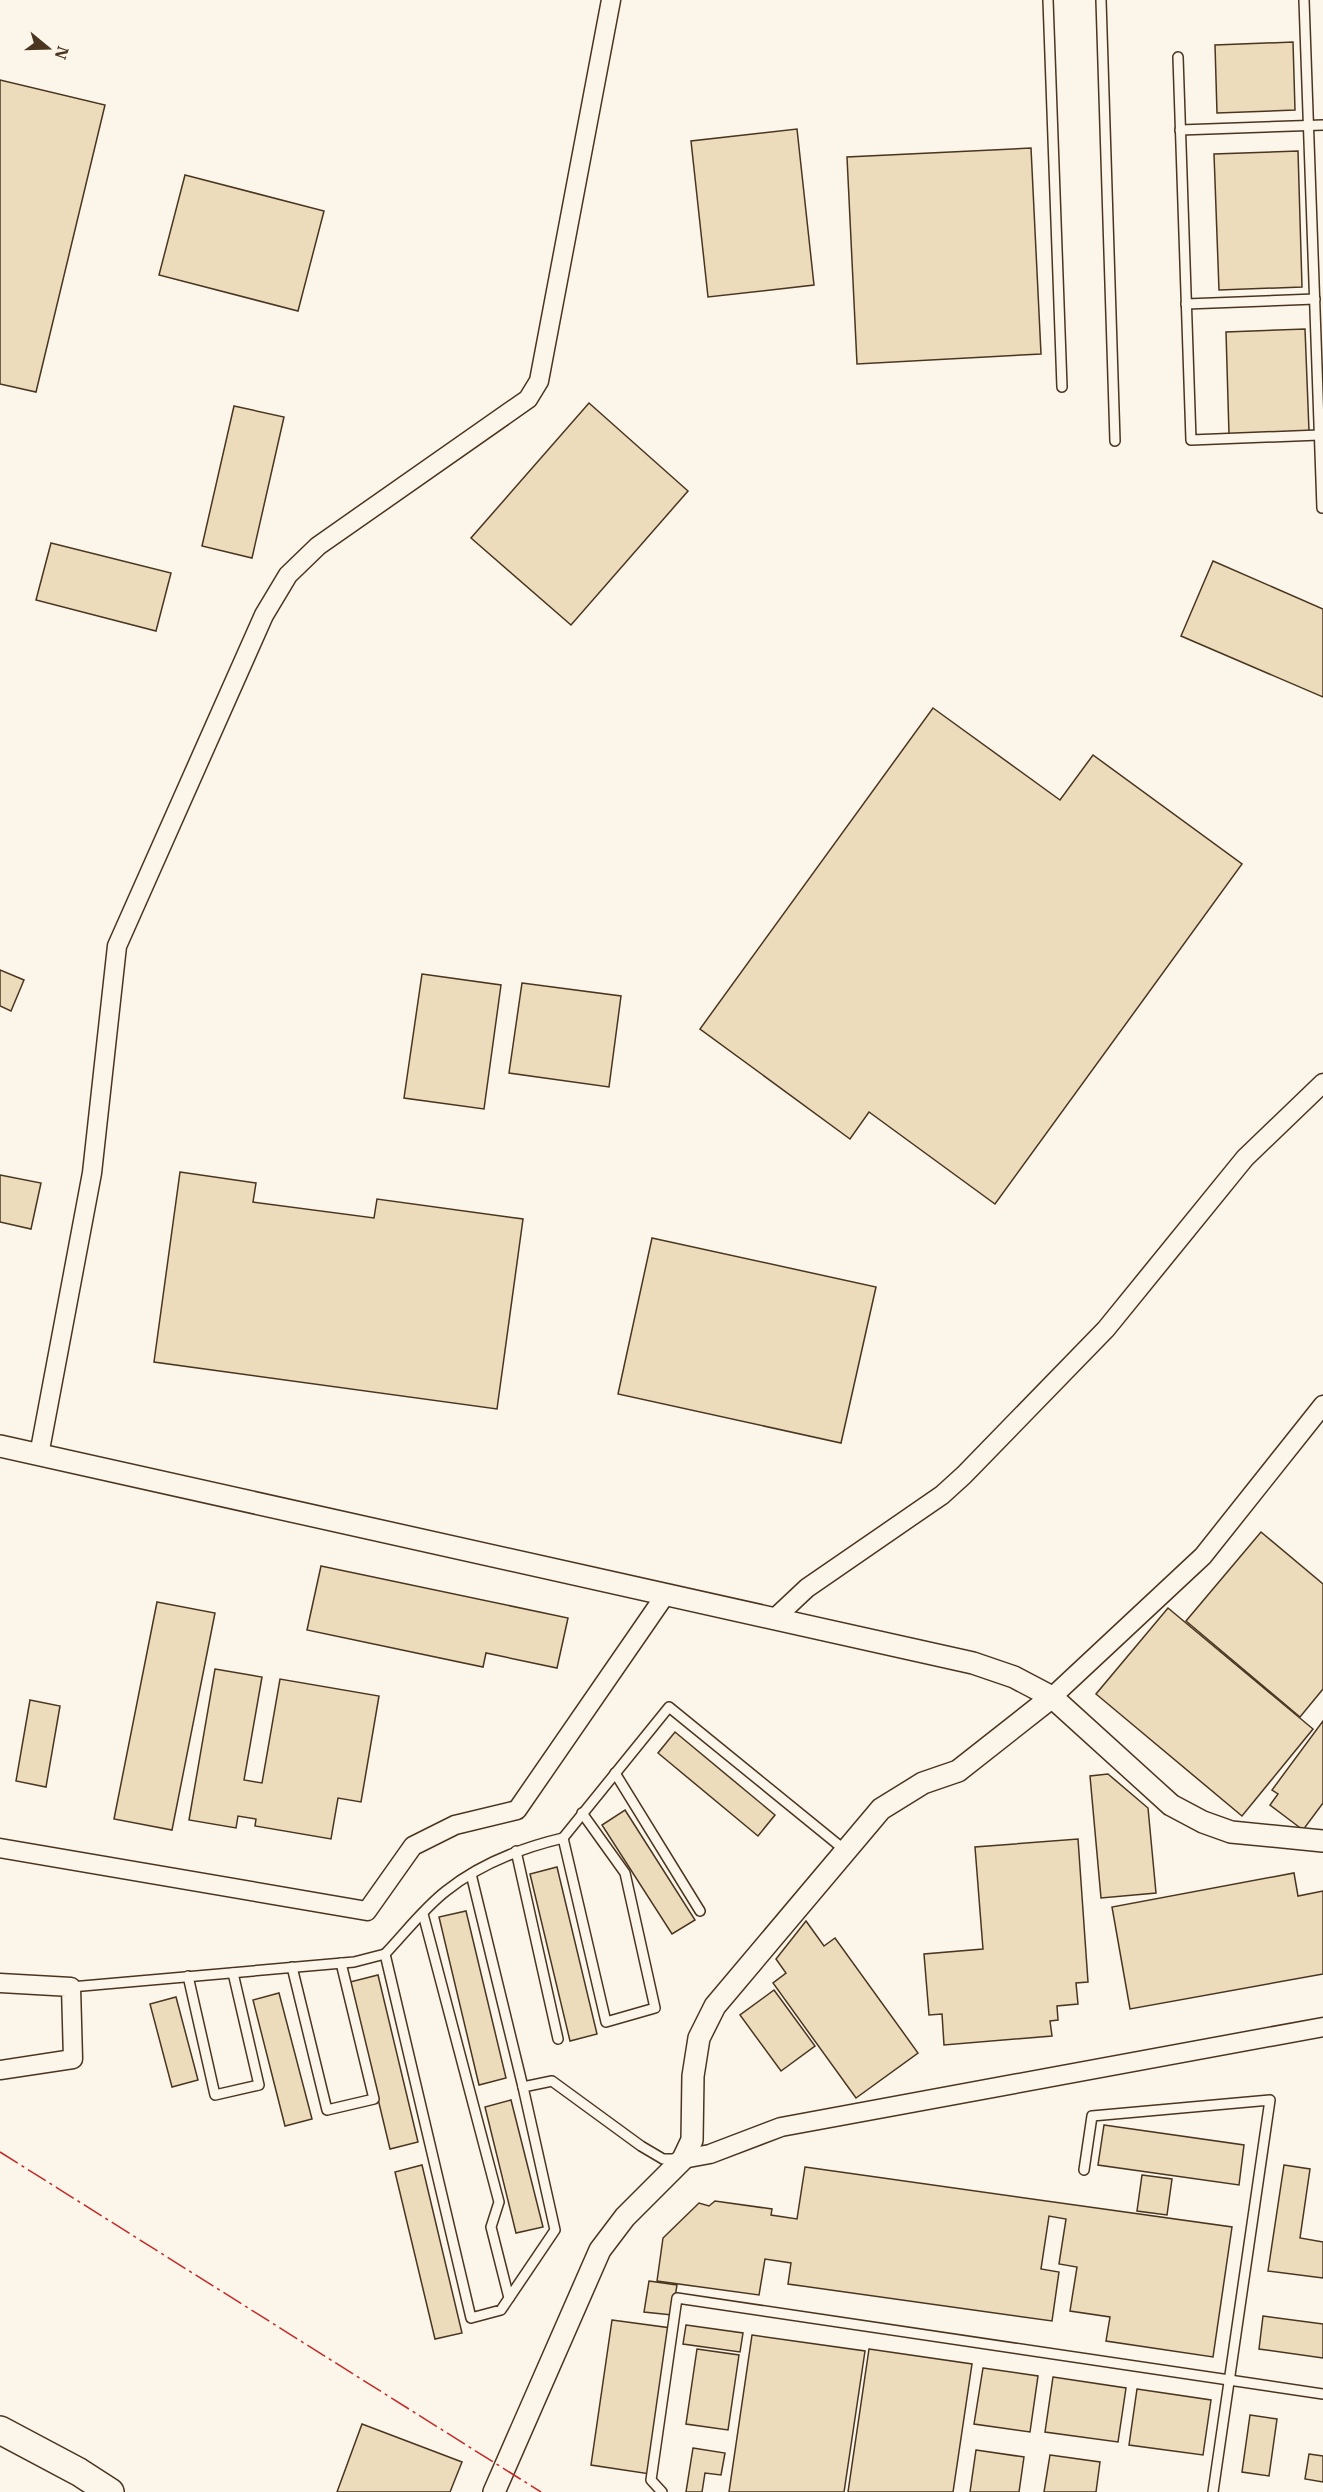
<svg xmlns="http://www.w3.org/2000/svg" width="1323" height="2492" font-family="'IBM Plex Serif',serif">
<rect width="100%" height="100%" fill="#fbf6e9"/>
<g fill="#ecdcbc" stroke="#4a3520" stroke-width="1.5">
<path d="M1293,42l2,68 -78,3 -2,-68z"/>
<path d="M0,80l105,25 -69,287 -36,-8z"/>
<path d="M797,129l17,156 -106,12 -17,-156z"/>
<path d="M1031,148l10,206 -184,10 -10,-207z"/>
<path d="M1298,151l4,136 -83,3 -5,-136z"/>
<path d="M185,175l139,36 -26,100 -139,-36z"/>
<path d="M1305,329l4,102 -80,3 -3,-102z"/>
<path d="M589,403l99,88 -117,134 -100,-87z"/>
<path d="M234,406l50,11 -32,141 -50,-12z"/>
<path d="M51,543l120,30 -15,58 -120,-31z"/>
<path d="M1213,561l110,48v88l-142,-61z"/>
<path d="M933,708l127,92 33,-45 149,109 -247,340 -126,-92 -19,27 -150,-110z"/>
<path d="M0,970l24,10 -13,31 -11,-5z"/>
<path d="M422,974l79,11 -17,124 -80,-11z"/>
<path d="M522,983l99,13 -12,91 -100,-14z"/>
<path d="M180,1172l76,11 -3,19 121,16 3,-19 146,20 -26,190 -343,-47z"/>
<path d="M0,1175l41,8 -10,46 -31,-7z"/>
<path d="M652,1238l224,49 -35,156 -223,-49z"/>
<path d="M1261,1532l62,52v105l-23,28 -114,-96z"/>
<path d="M321,1566l247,52 -11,50 -71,-15 -3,14 -176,-37z"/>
<path d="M157,1602l58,11 -43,217 -58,-11z"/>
<path d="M1168,1608l145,121 -71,87 -146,-122z"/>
<path d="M215,1669l47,8 -18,103 18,3 18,-104 99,17 -18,106 -23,-4 -7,41 -76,-13 1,-7 -18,-3 -2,12 -47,-8z"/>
<path d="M30,1700l30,6 -14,81 -30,-6z"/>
<path d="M1323,1721v82l-20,27 -33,-25 8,-11 -6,-4z"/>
<path d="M675,1732l100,83 -17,21 -100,-83z"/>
<path d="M1108,1774l40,34 8,85 -55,5 -11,-122z"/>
<path d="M625,1810l70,110 -23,14 -70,-109z"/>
<path d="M1078,1839l10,143 -12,1 2,21 -21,2 1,14 -8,1 2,15 -108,9 -2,-31 -13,1 -5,-61 59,-5 -8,-102z"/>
<path d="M557,1867l40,167 -27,7 -40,-167z"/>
<path d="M1294,1873l4,23 25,-5v83l-193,35 -18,-102z"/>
<path d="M466,1911l40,167 -27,7 -40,-168z"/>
<path d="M806,1921l18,25 11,-8 83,115 -62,45 -83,-115 13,-10 -10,-14z"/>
<path d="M378,1975l40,167 -28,7 -40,-167z"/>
<path d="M774,1990l41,56 -34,25 -41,-56z"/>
<path d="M279,1993l33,126 -27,7 -32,-126z"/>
<path d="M176,1997l22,83 -26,7 -22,-83z"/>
<path d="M511,2100l32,127 -27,6 -31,-126z"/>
<path d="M1104,2125l140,20 -5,40 -141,-20z"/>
<path d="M422,2165l40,168 -27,6 -40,-167z"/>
<path d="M1284,2165l26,4 -10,69 23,4v36l-55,-7z"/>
<path d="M805,2167l427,60 -19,130 -107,-16 4,-24 -40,-6 7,-44 -18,-3 7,-45 -17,-3 -8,53 18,3 -7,49 -264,-37 3,-21 -26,-4 -6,36 -102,-14 6,-43 36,-35 10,3 6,-5 57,8 -1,6 26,4z"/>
<path d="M1142,2175l30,4 -5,36 -30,-4z"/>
<path d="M649,2281l28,4 -5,30 -28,-3z"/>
<path d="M1263,2316l60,8v34l-64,-9z"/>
<path d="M612,2320l59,8 -21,146 -59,-9z"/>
<path d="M686,2325l57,8 -3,19 -57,-8z"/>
<path d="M752,2335l113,16 -21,141h-115z"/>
<path d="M697,2349l42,6 -11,75 -42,-6z"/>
<path d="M869,2349l103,15 -19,128h-105z"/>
<path d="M983,2368l55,8 -8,56 -56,-8z"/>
<path d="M1053,2377l73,11 -8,54 -73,-10z"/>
<path d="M1137,2389l74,11 -8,55 -74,-10z"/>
<path d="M1250,2415l27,4 -8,57 -27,-4z"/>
<path d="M362,2424l100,38 -12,30h-113z"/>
<path d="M693,2448l32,5 -4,22 -16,-2 -3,19h-16z"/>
<path d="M976,2450l48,7 -5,35h-49z"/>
<path d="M1309,2454l14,2v26l-18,-3z"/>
<path d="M1050,2455l50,7 -4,30h-52z"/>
</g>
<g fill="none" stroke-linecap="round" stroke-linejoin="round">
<g stroke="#4a3520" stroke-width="12">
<g id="service">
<path d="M1048,0l14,387"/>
<path d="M1101,0l14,441"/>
<path d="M1304,0l18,508"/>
<path d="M1178,57l13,383 128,-5"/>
<path d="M1180,130l143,-5"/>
<path d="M1186,304l129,-5"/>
<path d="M615,1773l85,138"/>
<path d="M582,1813l43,60 30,135 -49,14 -43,-184c-42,10 -82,25 -117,53 -22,17 -41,42 -61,63l86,364 30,-8 54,-80 -32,-143 29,-6 89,65 22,13h15"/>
<path d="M563,1838l106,-131 177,144"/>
<path d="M516,1851l42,188"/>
<path d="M471,1874l52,213"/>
<path d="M423,1914l76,288 -8,25 18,71"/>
<path d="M292,1967l35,143 47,-11 -33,-136"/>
<path d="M188,1976l27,119 44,-10 -26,-112"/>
<path d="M71,1987l283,-25 31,-8"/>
<path d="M1084,2170l8,-54 178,-16 -57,392"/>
<path d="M662,2492l-11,-12 26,-182 646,96"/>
</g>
</g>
<g stroke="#4a3520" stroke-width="21">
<g id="minor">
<path d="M39,1455l53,-282 25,-227 147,-331 24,-40 30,-29 210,-147 11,-18 72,-381"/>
<path d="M774,1619l33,-31 135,-93 22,-20 142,-146 139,-171 78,-75"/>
<path d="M1052,1697l151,-141 120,-151"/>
<path d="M0,1848l367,63 46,-65 42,-21 62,-15 149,-216"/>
<path d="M0,1983l71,4 2,72 -73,11"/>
<path d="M683,2159l27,-5 71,-27 542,-100"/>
</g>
</g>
<g stroke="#4a3520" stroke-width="24">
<g id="tertiary">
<path d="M0,1446l973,217 41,14 38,20 119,108 32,17 28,10 92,9"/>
<path d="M494,2492l106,-242 25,-33 58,-58 9,-19 1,-64 6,-38 16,-32 166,-197 42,-26 35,-12 94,-74"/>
</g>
</g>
<g stroke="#4a3520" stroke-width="30">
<path id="primary" d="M0,2430l79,42 31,20"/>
</g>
<use href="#service" stroke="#fbf6e9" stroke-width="9"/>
<use href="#minor" stroke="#fbf6e9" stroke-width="18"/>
<use href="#tertiary" stroke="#fbf6e9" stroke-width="21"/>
<use href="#primary" stroke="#fbf6e9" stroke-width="27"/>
<path stroke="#c62828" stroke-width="1.5" stroke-dasharray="21 4.5 3 4.5" stroke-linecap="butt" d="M0,2152l541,340"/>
</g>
<g transform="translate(48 48) rotate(109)" stroke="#fbf6e9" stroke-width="4.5" paint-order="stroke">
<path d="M0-4.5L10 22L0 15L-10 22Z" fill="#4a3520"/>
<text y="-9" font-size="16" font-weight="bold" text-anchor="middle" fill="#4a3520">N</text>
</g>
</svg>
